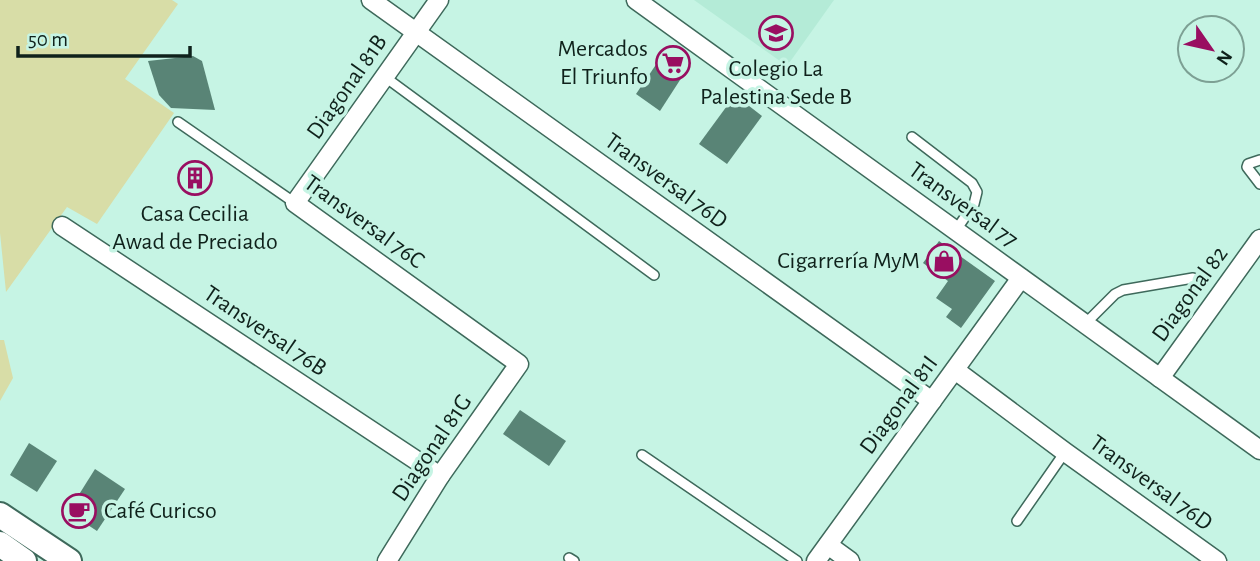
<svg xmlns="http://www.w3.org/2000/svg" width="1260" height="561" font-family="'Alegreya Sans',sans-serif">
<rect width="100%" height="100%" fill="#c6f4e4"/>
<path fill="#b4ebd7" d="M694,0h140l-47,66z"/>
<g fill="#d8dda7">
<path d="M0,0h172l6,4 -53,75 49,34 -77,111 -30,-17 -61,85 -6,-59z"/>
<path d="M0,340h4l9,38 -13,23z"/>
</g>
<g fill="#598476">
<path d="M668,47l23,16 -31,48 -24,-17z"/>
<path d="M193,56l9,5 13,49 -44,-2 -12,-13 -11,-34z"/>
<path d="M735,95l27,21 -35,48 -28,-20z"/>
<path d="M939,241l56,40 -34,47 -15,-11 6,-8 -16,-11 12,-17 -25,-18z"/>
<path d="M520,410l46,31 -17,25 -46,-32z"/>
<path d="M29,443l28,18 -20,31 -27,-17z"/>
<path d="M95,469l30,20 -28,42 -29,-19z"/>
</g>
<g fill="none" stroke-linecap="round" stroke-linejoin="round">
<g stroke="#3e695b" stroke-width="12">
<g id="lane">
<path d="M385,77l269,198"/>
<path d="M178,122l117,81"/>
<path d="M912,137l60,46 5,9 -3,12 -18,26"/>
<path d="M1260,160l-12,4 -1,3 13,17"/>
<path d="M1085,324l30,-30 8,-4 70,-12"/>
<path d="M642,455l155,106"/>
<path d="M1017,521l48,-69"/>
<path d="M569,558l5,3"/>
</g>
</g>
<g stroke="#3e695b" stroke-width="21">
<g id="street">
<path d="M371,0l561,401"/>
<path d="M636,0l624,450"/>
<path d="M62,226l378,250"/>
<path d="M955,370l110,82 152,109"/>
<path d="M1160,378l100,-139"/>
<path d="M828,545l22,16"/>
<path d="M387,561l53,-85 79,-112 -224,-161 144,-203"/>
<path d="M816,561l205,-283"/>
</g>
</g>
<g stroke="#3e695b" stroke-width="28">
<g id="secondary">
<path d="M0,515l69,46"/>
<path d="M0,544l24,17"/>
</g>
</g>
<use href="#lane" stroke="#fff" stroke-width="9"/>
<use href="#street" stroke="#fff" stroke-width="18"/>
<use href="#secondary" stroke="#fff" stroke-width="24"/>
</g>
<defs>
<g id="school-ring" transform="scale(1.75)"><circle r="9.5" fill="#c6f4e4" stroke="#990e61" stroke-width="1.5"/><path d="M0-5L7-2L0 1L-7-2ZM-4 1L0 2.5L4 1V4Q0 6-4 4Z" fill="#990e61"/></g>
<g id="supermarket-ring" transform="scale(1.75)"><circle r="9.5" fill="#c6f4e4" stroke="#990e61" stroke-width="1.5"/><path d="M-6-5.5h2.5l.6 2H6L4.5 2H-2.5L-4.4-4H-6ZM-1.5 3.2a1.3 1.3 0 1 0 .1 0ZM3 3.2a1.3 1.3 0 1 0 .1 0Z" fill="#990e61"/></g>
<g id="building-ring" transform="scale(1.75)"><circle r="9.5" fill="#c6f4e4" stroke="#990e61" stroke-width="1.5"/><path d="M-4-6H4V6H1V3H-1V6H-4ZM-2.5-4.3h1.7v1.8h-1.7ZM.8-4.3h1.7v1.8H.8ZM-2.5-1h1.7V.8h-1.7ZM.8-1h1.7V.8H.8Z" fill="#990e61"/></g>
<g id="shop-ring" transform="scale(1.75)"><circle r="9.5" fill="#c6f4e4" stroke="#990e61" stroke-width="1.5"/><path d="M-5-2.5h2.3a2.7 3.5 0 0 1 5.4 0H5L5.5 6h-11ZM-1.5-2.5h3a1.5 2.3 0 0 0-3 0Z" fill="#990e61"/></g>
<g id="cafe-ring" transform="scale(1.75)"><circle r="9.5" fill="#c6f4e4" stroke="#990e61" stroke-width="1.5"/><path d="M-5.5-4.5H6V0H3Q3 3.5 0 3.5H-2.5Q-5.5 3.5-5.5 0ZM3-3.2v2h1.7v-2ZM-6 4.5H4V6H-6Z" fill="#990e61"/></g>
</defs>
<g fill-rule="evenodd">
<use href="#school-ring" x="776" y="33"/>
<use href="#supermarket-ring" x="673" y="63"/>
<use href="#building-ring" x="195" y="178"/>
<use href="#shop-ring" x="944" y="261"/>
<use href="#cafe-ring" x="79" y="511"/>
</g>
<g text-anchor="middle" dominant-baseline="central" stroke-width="7" stroke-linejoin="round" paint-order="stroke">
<g font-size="24" fill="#0f211b" stroke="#c6f4e4" text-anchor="end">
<text x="648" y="49">Mercados<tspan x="648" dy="28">El Triunfo</tspan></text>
<text x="776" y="69" text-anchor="middle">Colegio La<tspan x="776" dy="28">Palestina Sede B</tspan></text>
<text x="195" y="214" text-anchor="middle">Casa Cecilia<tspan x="195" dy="28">Awad de Preciado</tspan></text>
<text x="920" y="261">Cigarrería MyM</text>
<text x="104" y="511" text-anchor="start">Café Curicso</text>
</g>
<g font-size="24" fill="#0f211b" stroke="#c6f4e4">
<text transform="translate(347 87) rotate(-55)">Diagonal 81B</text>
<text transform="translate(666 181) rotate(36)">Transversal 76D</text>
<text transform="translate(963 205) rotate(36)">Transversal 77</text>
<text transform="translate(364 222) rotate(36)">Transversal 76C</text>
<text transform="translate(1190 294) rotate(-54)">Diagonal 82</text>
<text transform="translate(265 331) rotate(34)">Transversal 76B</text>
<text transform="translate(899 405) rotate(-54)">Diagonal 81I</text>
<text transform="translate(432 448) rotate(-56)">Diagonal 81G</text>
<text transform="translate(1151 483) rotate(36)">Transversal 76D</text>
</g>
</g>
<g transform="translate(1211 49) rotate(124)"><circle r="33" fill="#c6f4e4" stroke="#7da094" stroke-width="2"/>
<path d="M0-5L12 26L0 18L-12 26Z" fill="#990e61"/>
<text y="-10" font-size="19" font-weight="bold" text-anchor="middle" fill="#0f211b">N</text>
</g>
<path d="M18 46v10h172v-10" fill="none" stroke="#0f211b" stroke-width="3.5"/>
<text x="28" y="46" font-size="21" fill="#0f211b" stroke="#c6f4e4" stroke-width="5" paint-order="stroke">50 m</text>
</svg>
